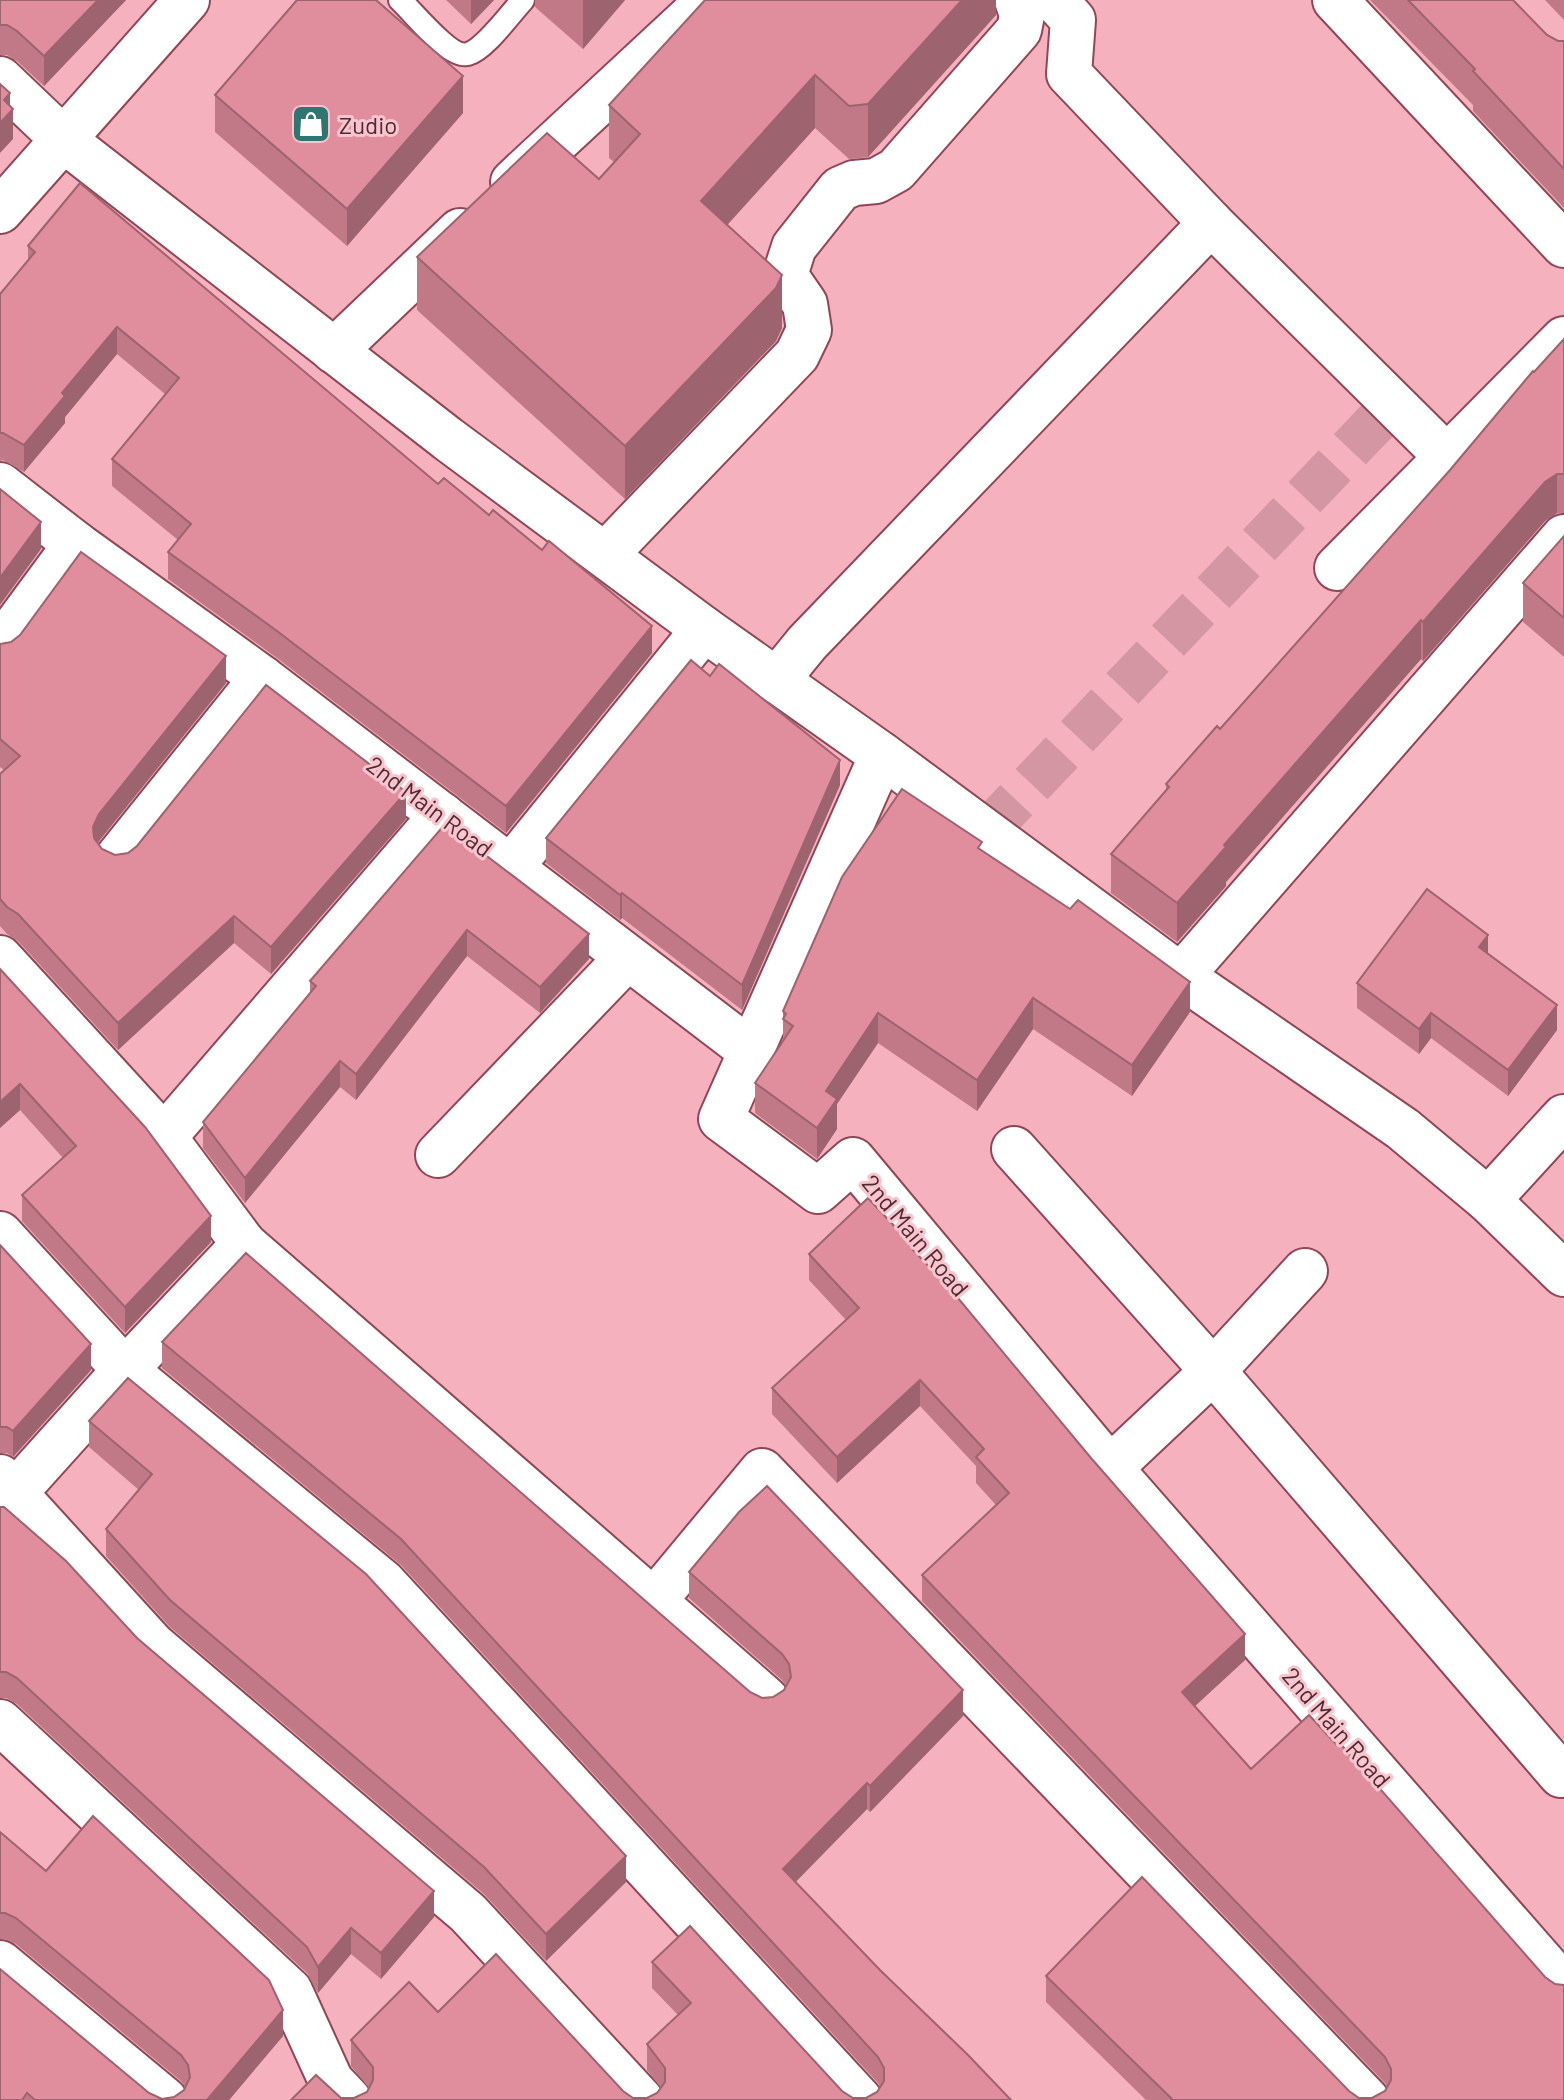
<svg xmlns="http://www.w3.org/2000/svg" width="1564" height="2100" font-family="Barlow,sans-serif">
<rect width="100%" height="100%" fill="#f6b1be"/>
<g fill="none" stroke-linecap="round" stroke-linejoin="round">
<path stroke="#d496a2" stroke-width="44" stroke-dasharray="44 22" stroke-linecap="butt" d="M986,832l407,-428"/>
<g stroke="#904657" stroke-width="26">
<path id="service" d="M400,0c14,13 50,59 68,54 17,-5 42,-40 55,-54"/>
</g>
<g stroke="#904657" stroke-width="48">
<g id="minor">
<path d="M1055,0l18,20 -4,54 142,149 235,233"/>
<path d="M1335,0l229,245"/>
<path d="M0,79l65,62 383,298 256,190 178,126 299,221 222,153 85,71 76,74"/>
<path d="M513,182l196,-182"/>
<path d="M334,351l126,-120"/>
<path d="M0,485l76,59 186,134 489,373"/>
<path d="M605,555l192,-200 12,-25 -4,-26 -20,-29 9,-28 46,-58 14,-6 22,-2 20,-11 123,-140 3,-15 -5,-15"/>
<path d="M1337,568l227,-229"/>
<path d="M0,647l76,-103"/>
<path d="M776,681l31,-38 404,-420"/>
<path d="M882,755l-161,364 97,72 35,-31 257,308 454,519"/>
<path d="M118,857l144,-179"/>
<path d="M511,867l193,-238"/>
<path d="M0,958l164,179 80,107 522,455"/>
<path d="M1181,976l383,-439"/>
<path d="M164,1137l278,-322"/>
<path d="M1014,1149l199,222 348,404"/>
<path d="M438,1155l189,-197"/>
<path d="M1488,1200l76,-83"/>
<path d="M0,1234l125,136 258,212 477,518"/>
<path d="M1110,1468l103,-97 92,-100"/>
<path d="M0,1477l153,168 315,268 173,187"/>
<path d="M0,1509l125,-139 119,-126"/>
<path d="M653,1602l109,-131 605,629"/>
<path d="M0,1722l290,269 41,90 18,19"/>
<path d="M0,1963l165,137"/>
</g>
</g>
<g stroke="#904657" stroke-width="48">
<path id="secondary" d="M0,211l187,-211"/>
</g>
<use href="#service" stroke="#fff" stroke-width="22"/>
<use href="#minor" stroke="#fff" stroke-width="44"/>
<use href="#secondary" stroke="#fff" stroke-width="44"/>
</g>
<g fill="#c17988">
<path d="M0,0h126l-82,86 -27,-25 -10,-6h-7z"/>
<path d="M446,0h48l-23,24z"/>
<path d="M535,0h90l-42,49 -48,-42z"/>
<path d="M996,0v15l-128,142 -19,2 -34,-31 -88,97 55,103 -6,13 -151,158 -208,-189v-53l182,-78 15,-17 -5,-4v-53z"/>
<path d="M1370,0h143l34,35 11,6h6v167l-91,-97v-6z"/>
<path d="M1545,0h19v20z"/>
<path d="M215,95l248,18 -116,133 -132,-114z"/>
<path d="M28,246l410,238 214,169 -146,180 -229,-175 -109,-79v-27l10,-12 -66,-54v-27l53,-65 -48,-40 -52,63v6l-41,49 -21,-12 -3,1v-167l28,-34z"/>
<path d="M1564,339v174h-7l-12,8 -122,140 -2,-2 -195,223v4l-49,56 -66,-49v-39l55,-63v-7l54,-55 230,-259z"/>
<path d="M1564,536v121l-41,-35v-39z"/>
<path d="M0,644l226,39 -127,158 -1,2 4,6 13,6 291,-36 -135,155 -37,-31 -116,107 -100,-109 -11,-7 -7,-8v-152l4,-4 -4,-3z"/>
<path d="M840,785l-98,225 -120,-92 -2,2 -74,-57v-25z"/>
<path d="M445,824l144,135 -49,54 -73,-57 -111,144 -16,-13 -95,116 -42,-55v-26l107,-129v-12z"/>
<path d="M982,850l208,162 -58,84 -99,-67 -56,82 -99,-68 -41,61v25l-20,30 -62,-46v-30l28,-41v-31z"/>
<path d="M1488,954l69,76 -49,66 -77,-58 -12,16 -62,-46v-25z"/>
<path d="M0,969l211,273 -86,91 -103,-112v-26l41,-37 -43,-48 -20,18z"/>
<path d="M0,1245l91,125 -78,87 -6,-4h-7z"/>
<path d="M915,1252l330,408 -50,46 56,63 304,215 9,116h-418l-100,-98v-26l303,115 10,7h13l13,-7 2,-4 -2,-4 -463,-482v-26l74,-70 -20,-22v-17l-56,-60 -83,77 -65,-69v-26l74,-68 -37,-40v-26z"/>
<path d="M162,1342l588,350 12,6 11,-1 11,-7 2,-4 -4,-6 -93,-82v-26l274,144 -93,96 -3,-3 -72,73 85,88 131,130h-720l50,-2h13l13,-6 2,-4 -18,-22v-26l87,-28 185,79 10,7h14l10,-5 4,-5 -14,-18v-26l31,-29 -26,-27v-26l201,136h13l11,-6 3,-5 -2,-4 -477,-518 -239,-197z"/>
<path d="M128,1378l498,504 -80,79 -62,-67 -314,-267 -64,-71v-27l33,-39 -50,-43v-26z"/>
<path d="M0,1507l137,131 297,279 -53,62 -30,-25 -33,39 -11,-20 -290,-269 -11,-6h-6z"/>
<path d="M0,1832l46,39 237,165 -54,64h-229v-131l149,124 13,6 12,-2 10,-7 1,-3 -4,-6 -165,-137 -11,-5h-5z"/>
</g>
<g fill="#9d636f">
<path d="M98,0h28l-82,86v-30z"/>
<path d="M471,0h23l-23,24z"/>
<path d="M583,0h42l-42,49z"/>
<path d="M962,0h34v15l-128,142v-53z"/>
<path d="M815,75v53l-114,126v-53z"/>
<path d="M463,76v37l-116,133v-37z"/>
<path d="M10,93v19l3,-3v30l-13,14v-30l4,-23z"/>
<path d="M782,275v53l-6,13 -151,158v-53z"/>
<path d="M117,327v27l-52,63v6l-41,49v-27l38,-52z"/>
<path d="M1557,474v39l-12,8 -122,140v-39l122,-140z"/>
<path d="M41,522v27l-41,56v-27z"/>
<path d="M1421,620v39l-195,223v4l-49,56v-39l47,-58z"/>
<path d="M652,626v27l-146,180v-27z"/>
<path d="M226,656v27l-127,158 -6,13v-27l6,-13z"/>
<path d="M840,760v25l-98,225v-25z"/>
<path d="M406,792v27l-135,155v-27z"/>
<path d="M622,893v25l-2,2v-25z"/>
<path d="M234,916v27l-116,107v-27z"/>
<path d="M467,930v26l-111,144v-26z"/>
<path d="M589,934v25l-49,54v-26z"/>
<path d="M1488,935v26l-9,-14z"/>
<path d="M1190,982v30l-58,84v-31z"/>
<path d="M1033,998v31l-56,82v-31z"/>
<path d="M1557,1005v25l-49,66v-26z"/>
<path d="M878,1013v30l-41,61v25l-20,30v-31l9,-37z"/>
<path d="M1431,1013v25l-12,16v-25z"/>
<path d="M340,1061v26l-95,116v-25z"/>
<path d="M20,1084v26l-20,18v-26z"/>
<path d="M211,1216v26l-86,91v-26z"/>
<path d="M91,1344v26l-78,87v-26z"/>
<path d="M920,1380v26l-83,77v-26z"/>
<path d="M1245,1634v26l-63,58v-26z"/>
<path d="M963,1690v26l-93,96v-26z"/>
<path d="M867,1783v26l-84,86v-26z"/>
<path d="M626,1856v26l-80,79v-27z"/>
<path d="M434,1891v26l-53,62v-26z"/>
<path d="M351,1928v26l-33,39v-26z"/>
<path d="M283,2010v26l-54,64h-22z"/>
</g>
<g fill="#e08d9e" stroke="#9d636f" stroke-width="2">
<path d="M0,0h98l-54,56 -27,-25 -10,-6h-7z"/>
<path d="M297,0h79l87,76 -116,133 -132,-114z"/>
<path d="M705,0h257l-94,104 -19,2 -34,-31 -114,126 81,74 -6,13 -151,158 -208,-189 130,-124 52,46 41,-45 -31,-29z"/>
<path d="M1408,0h105l34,35 11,6h6v128l-91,-98 2,-2z"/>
<path d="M0,84l10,9 -6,7 9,9 -13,14z"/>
<path d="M80,183l358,301 6,-6 45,37 4,-5 49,40 7,-9 103,85 -146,180 -229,-175 -109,-79 23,-28 -79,-65 67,-81 -62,-51 -55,66 3,3 -41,49 -21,-12h-3v-139l35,-42 -7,-6z"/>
<path d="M1564,339v135h-7l-12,8 -122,140 -2,-2 -197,225 2,2 -49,56 -66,-49 58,-67 -3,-3 51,-58 3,3 230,-259 83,-99 1,1z"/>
<path d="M0,489l41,33 -41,56z"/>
<path d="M1564,536v82l-41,-35z"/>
<path d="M81,552l145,104 -127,158 -6,13 1,11 8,11 13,6 13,-2 9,-7 129,-161 140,107 -135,155 -37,-31 -116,107 -100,-109 -11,-7 -7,-8v-125l20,-18 -20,-17v-95l11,-2 9,-7z"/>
<path d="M691,660l19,16 9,-12 121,96 -98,225 -120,-92 -2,2 -74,-57z"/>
<path d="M902,789l80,53 -4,6 92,61 8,-9 112,82 -58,83 -99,-67 -56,82 -99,-67 -52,78 11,8 -20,29 -62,-45 38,-57 -10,-7 3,-5 -3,-3 59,-134z"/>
<path d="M445,824l144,110 -49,53 -73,-57 -111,144 -16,-13 -95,117 -42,-56 113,-136 -6,-5z"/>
<path d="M1427,889l61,46 -9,12 78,58 -49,65 -77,-57 -12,16 -62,-46z"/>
<path d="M0,969l145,158 66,89 -86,91 -103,-112 54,-49 -56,-62 -20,18z"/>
<path d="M868,1198l47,50 -2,2 35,36 143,172 154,176 -63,58 69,77 58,-54 27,29 3,-2 206,235 10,7 9,1v115h-391l-127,-124 96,-99 207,214 10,7h13l13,-7 6,-11v-11l-6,-12 -463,-482 87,-82 -33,-36 8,-8 -64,-69 -83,77 -65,-69 87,-80 -50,-54z"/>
<path d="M0,1245l91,99 -78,87 -6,-4h-7z"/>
<path d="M246,1253l504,439 12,6 11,-1 11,-7 7,-13 -2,-13 -7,-10 -93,-82 50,-60 28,-26 196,204 -93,96 -3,-3 -84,86 97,101 88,85 43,45h-720l25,-25 25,23h13l13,-6 6,-12v-13l-22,-27 58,-58 29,30 58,-58 127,137 10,7h14l10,-5 8,-11v-14l-18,-24 44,-41 -39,-41 38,-36 152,165 11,7h13l11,-6 7,-11v-13l-6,-11 -477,-518 -239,-197z"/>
<path d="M128,1378l238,196 260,282 -80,78 -62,-67 -314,-267 -64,-71 46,-55 -63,-53z"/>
<path d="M0,1507h4l62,54 71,77 297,253 -53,62 -30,-25 -33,39 -11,-20 -290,-269 -11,-6h-6z"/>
<path d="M93,1816l176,164 14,30 -76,90h-172l-8,-7 -5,7h-22v-131l149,124 13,6 12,-2 10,-7 6,-13 -2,-12 -7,-10 -165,-137 -11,-5h-5v-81l46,39z"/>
</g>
<defs>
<g id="shop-square" transform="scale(2)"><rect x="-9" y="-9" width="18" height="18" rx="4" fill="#2e766f" stroke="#f9c4cd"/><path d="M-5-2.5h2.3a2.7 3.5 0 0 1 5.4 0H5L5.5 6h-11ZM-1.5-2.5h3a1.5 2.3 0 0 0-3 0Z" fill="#fff"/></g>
</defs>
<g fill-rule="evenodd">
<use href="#shop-square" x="311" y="124"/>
</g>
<g text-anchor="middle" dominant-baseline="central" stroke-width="6" stroke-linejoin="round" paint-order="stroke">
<g font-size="24" fill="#4c2a32" stroke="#f9c4cd" text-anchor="start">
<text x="339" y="124">Zudio</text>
</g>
<g font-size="24" fill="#4c2a32" stroke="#f9c4cd">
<text transform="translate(430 806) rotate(37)">2nd Main Road</text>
<text transform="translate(916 1235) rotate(50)">2nd Main Road</text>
<text transform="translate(1337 1727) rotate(49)">2nd Main Road</text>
</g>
</g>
</svg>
